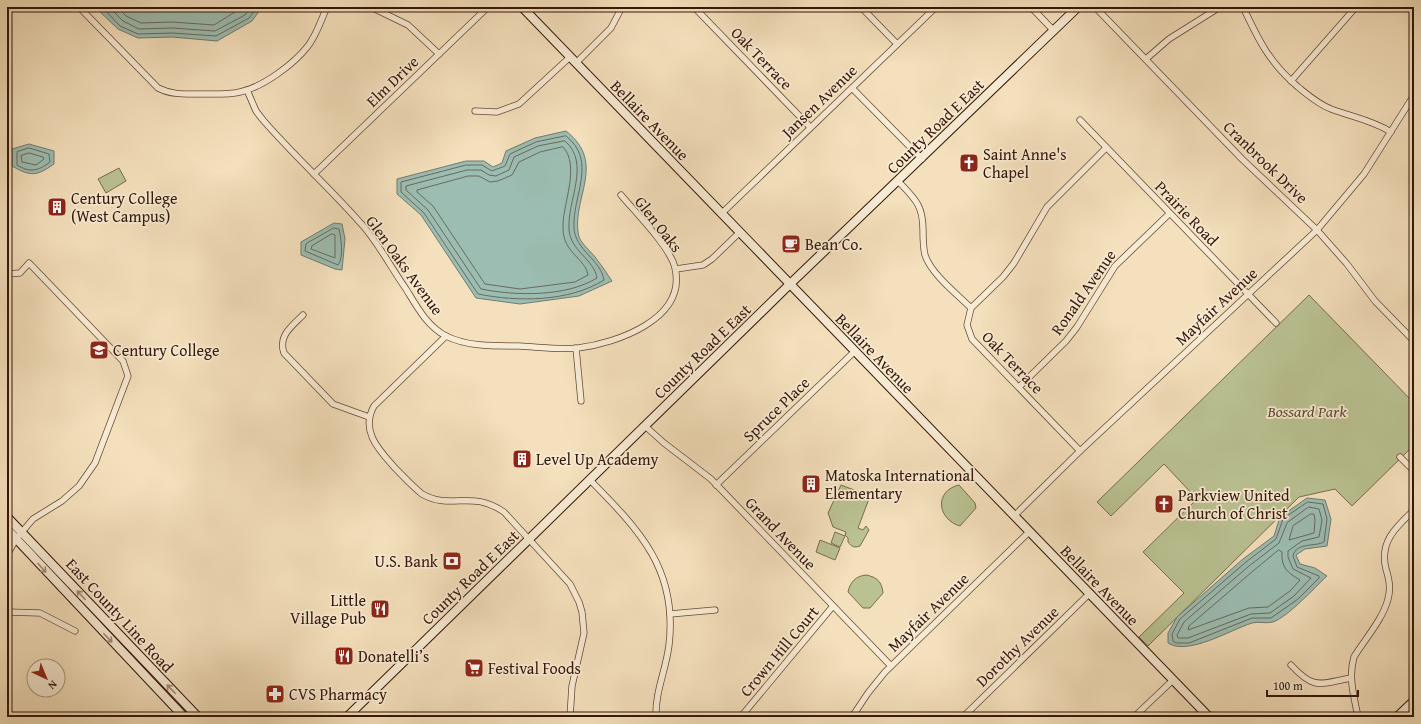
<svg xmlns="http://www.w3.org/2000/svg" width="1421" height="724" font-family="'Gentium Book Plus',serif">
<rect width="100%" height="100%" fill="#f4e0bc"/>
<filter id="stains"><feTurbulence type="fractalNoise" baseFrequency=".005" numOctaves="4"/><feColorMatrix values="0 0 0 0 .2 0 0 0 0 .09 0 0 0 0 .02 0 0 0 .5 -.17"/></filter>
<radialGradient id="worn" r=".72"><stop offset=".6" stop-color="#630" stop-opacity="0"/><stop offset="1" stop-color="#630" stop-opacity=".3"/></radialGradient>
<g fill="#bac292" stroke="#786c4e">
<path d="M119,168l7,13 -20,12 -8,-14z"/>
<path d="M1309,295l105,108v42l-62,61 -17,-17 -36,8 -151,149 -9,-9 45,-44 -41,-41 54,-53 -33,-35 -53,52 -14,-14z"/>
<path d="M841,485l29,11 -12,32 5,2 3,-4 3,4 -9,16c-6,2 -8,1 -12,-4v-4l-3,-3 1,-3 -13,-5 -5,-14z"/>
<path d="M959,485l16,18 1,5 -16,18c-23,-7 -26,-35 -1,-41z"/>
<path d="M835,532l10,4 -5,11 -9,-4z"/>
<path d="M820,540l20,8 -5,12 -19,-8z"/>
<path d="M866,575c11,2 16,7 17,18l-13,15h-7l-15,-16c2,-10 8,-16 18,-17z"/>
</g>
<g fill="#9cbdb2" stroke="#737a6e">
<path d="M98,7h164l-10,14 -35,20 -45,-4 -34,1 -20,-9 -20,-19z"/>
<path d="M566,131c42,33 4,68 13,106 3,8 14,16 19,24 5,6 9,13 14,20l-33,15 -59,8 -44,-6 -55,-83 -24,-21v-15l69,-18h18l9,6 9,-4 4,-12 29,-13z"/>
<path d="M29,144l25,7v13c-17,12 -23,13 -42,2v-17z"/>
<path d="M334,223l8,1 3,15 -3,31 -7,-1 -34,-14v-13z"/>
<path d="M1307,498l18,2 6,19 -4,27 -22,3 -9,6 4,9 15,4 12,8c-13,12 -38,40 -54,46 -7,2 -15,-1 -21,1 -22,7 -64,33 -84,20v-10l9,-16 66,-58 31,-23 6,-19z"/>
</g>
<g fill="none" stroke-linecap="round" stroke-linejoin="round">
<g stroke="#686a5e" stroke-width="1">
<path d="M102,7l18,19 18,8 34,-1 44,3 33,-18 8,-11"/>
<path d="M109,7l14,14 16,8 33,-1 43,3 30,-16 6,-8"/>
<path d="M117,7l9,9 15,7 31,-1 42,3 29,-18"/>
<path d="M566,136c32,25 6,60 8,92 1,22 27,32 30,52 -35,22 -86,22 -126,14l-54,-81 -23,-21v-10l65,-17h16l10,6 13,-5 5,-12 26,-12z"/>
<path d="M565,141c26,22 2,60 4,88 1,22 25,30 28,49 -31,19 -81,18 -116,11l-53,-79 -22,-20v-4l61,-16h14l8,5 7,1 13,-6 5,-13 24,-11z"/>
<path d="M563,147c18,19 -1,58 0,81 0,25 22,30 25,47l-13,7 -55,7 -35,-5 -52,-78 -16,-14v-2l51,-14h11l11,6 8,-1 14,-6 7,-13 21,-10z"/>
<path d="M29,148l20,6 1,8c-12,9 -20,11 -33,3v-13z"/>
<path d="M29,153l14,4 1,2 -8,6 -14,-3 -1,-6z"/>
<path d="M334,228l5,1c2,10 5,28 -1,36l-33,-14 1,-7z"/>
<path d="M332,234l3,1v23l-24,-9 1,-3z"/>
<path d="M1308,502l15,2 4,15 -3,23c-9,5 -28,0 -31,14l4,11 22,9v2l-21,21 -27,19h-19l-63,25h-13l-3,-2 -1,-7 8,-15 66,-57 30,-23 7,-20z"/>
<path d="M1309,507l10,2 3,11 -3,17 -17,4 -14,10v6l5,12 18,9 -17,18 -24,17 -19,1 -63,24h-10l-1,-3 7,-13 65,-56 30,-23 8,-20z"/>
<path d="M1311,514h3l1,6 -1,13 -25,7 4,-14z"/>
<path d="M1279,550l3,2c-1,16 6,21 18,28l-10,11 -22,16 -19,1 -61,22 1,-4 64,-55z"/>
</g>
<g stroke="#654836" stroke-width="7">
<g id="street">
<path d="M79,7l79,81c14,7 27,6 42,6 13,0 27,1 40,-2 23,-5 54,-28 68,-46 9,-12 13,-26 19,-39"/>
<path d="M371,7l37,18 31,29"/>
<path d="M694,7l116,120"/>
<path d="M861,7l36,37"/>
<path d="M1031,7l23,24"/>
<path d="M1095,7l147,152 75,71 30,34 28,37 39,40"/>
<path d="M1243,7c16,34 26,55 55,80 10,8 20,17 33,22 21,8 41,11 60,23"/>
<path d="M1410,7l4,4"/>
<path d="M1146,59l23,-20 51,-32"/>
<path d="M576,63l35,-35 11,-21"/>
<path d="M1291,81l65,-74"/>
<path d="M852,88l70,71"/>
<path d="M247,90l9,21 7,9c32,37 69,70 101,107 16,19 28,42 42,62 11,18 21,37 40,47 22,11 49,10 73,10 20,1 40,4 59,2 39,-5 109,-29 97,-80 -4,-20 -40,-56 -54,-73"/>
<path d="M475,111l22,1 22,-8 51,-47"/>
<path d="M1080,120l196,203"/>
<path d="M314,174l174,-167"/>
<path d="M898,181c17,18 25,24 25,49 0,9 0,17 2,25 6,19 32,39 46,53"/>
<path d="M721,214l215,-207"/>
<path d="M676,269l27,-4 9,-6 27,-26"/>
<path d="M7,274l13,-1 9,-10 94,98 5,15 -33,87 -16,23 -17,15 -29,18 -17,20 -9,16"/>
<path d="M971,308l32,-31 11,-14 33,-56 59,-59"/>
<path d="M971,308l-4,17 5,14 108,112"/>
<path d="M303,315c-12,12 -25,21 -19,38l49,51 36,13"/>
<path d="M446,336l-72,70c-14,25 5,44 21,62 9,9 17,18 27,26 30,17 49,-5 82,18l66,72 9,18 3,10 2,21 -12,53 -2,31"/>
<path d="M576,348l5,53"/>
<path d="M1019,387l47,-46 11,-14 38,-61 54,-52"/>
<path d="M645,426l19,17 47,36 180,187"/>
<path d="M1400,457l14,14"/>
<path d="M590,480c49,50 88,89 79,165 -3,25 -14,47 -13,72"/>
<path d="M716,485l138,-133"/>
<path d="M1014,516l66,-65 237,-221 47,-56 50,-79"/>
<path d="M7,612l33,1 35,18"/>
<path d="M670,614l45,-4"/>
<path d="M1291,665c23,25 28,19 60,13"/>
<path d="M744,713l89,-107"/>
<path d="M852,717l16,-24 17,-21 144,-140"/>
<path d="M963,717l126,-123"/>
<path d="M1134,717l39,-37"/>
<path d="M1358,717c-4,-21 -10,-40 -4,-60 11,-18 29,-38 34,-58 3,-11 1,-20 -2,-30 -7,-27 10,-42 28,-59"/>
</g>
</g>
<g stroke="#351609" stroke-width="10">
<g id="secondary">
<path d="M522,7l687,710"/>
<path d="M7,517l191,200"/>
<path d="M7,529l177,188"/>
<path d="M347,717l442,-432 289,-278"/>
<path d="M1397,717l17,-16"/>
</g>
</g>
<use href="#street" stroke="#f8ebd3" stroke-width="5.5"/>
<use href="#secondary" stroke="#f8ebd3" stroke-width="8"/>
</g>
<defs><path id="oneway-shaft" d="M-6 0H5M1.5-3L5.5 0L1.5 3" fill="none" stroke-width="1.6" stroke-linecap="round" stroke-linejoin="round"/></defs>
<g stroke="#a08b78">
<use href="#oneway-shaft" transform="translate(42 568) rotate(48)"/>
<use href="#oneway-shaft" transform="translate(81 595) rotate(-133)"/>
<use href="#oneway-shaft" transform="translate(108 638) rotate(46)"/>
<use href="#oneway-shaft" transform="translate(171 689) rotate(-134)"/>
</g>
<defs>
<g id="church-square" transform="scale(1)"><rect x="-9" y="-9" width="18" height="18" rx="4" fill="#8f2418" stroke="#f8ebd3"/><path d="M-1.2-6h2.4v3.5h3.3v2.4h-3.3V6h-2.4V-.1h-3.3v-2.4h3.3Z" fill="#fff"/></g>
<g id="building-square" transform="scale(1)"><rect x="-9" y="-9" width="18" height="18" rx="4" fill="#8f2418" stroke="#f8ebd3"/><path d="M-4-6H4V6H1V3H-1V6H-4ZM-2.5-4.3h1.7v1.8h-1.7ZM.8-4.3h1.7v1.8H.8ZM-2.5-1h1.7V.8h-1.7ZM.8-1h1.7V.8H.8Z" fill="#fff"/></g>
<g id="cafe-square" transform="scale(1)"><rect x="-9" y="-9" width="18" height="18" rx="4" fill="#8f2418" stroke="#f8ebd3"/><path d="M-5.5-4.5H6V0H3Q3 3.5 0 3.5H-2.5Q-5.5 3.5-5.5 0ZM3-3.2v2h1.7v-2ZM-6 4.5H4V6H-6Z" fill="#fff"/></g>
<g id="university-square" transform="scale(1)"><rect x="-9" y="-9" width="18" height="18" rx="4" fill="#8f2418" stroke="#f8ebd3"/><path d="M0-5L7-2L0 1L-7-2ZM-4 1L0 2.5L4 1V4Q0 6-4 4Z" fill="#fff"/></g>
<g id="bank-square" transform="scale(1)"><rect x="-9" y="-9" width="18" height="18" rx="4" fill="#8f2418" stroke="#f8ebd3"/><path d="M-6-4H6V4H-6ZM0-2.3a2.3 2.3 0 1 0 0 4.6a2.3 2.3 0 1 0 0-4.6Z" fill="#fff"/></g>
<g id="restaurant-square" transform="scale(1)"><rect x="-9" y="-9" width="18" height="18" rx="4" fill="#8f2418" stroke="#f8ebd3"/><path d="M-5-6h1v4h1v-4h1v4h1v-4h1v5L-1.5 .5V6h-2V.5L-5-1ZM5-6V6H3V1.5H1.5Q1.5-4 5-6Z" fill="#fff"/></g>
<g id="supermarket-square" transform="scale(1)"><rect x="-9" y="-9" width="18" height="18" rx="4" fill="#8f2418" stroke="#f8ebd3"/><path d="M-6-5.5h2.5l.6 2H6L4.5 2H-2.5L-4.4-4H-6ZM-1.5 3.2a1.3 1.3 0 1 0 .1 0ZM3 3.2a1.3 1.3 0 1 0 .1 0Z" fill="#fff"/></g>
<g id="pharmacy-square" transform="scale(1)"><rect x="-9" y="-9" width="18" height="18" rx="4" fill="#8f2418" stroke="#f8ebd3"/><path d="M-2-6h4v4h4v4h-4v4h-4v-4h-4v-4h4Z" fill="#fff"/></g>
</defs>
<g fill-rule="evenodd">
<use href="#church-square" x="969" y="163"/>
<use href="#building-square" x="57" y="207"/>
<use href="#cafe-square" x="791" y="244"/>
<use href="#university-square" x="99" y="350"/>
<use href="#building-square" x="522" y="459"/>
<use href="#building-square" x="811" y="484"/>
<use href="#church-square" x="1164" y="504"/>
<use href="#bank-square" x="452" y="561"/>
<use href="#restaurant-square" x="380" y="609"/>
<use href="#restaurant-square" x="344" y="656"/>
<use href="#supermarket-square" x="474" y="668"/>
<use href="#pharmacy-square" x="275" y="694"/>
</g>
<g text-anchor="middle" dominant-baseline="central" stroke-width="3.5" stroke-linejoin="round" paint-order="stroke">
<g font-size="16" fill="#351609" stroke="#f8ebd3">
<text transform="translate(762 58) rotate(46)">Oak Terrace</text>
<text transform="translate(392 81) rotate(-44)">Elm Drive</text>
<text transform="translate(819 101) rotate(-44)">Jansen Avenue</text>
<text transform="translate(650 120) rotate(46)">Bellaire Avenue</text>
<text transform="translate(935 126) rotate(-44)">County Road E East</text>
<text transform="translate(1266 162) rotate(44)">Cranbrook Drive</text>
<text transform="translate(1187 213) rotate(46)">Prairie Road</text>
<text transform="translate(659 224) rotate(52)">Glen Oaks</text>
<text transform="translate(405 265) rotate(54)">Glen Oaks Avenue</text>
<text transform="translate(1083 292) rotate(-55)">Ronald Avenue</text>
<text transform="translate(1216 306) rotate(-43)">Mayfair Avenue</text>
<text transform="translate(702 351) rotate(-44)">County Road E East</text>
<text transform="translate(875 353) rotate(46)">Bellaire Avenue</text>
<text transform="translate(1013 362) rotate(46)">Oak Terrace</text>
<text transform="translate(776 409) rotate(-44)">Spruce Place</text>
<text transform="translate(781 533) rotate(46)">Grand Avenue</text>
<text transform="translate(470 577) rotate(-44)">County Road E East</text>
<text transform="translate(1100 585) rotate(46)">Bellaire Avenue</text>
<text transform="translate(928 612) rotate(-44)">Mayfair Avenue</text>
<text transform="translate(120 615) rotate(47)">East County Line Road</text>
<text transform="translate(1017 646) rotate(-44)">Dorothy Avenue</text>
<text transform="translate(779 651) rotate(-50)">Crown Hill Court</text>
</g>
<g font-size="16" fill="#351609" stroke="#f8ebd3" text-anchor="start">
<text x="983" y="154">Saint Anne's<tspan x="983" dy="18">Chapel</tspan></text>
<text x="71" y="198">Century College<tspan x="71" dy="18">(West Campus)</tspan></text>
<text x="805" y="244">Bean Co.</text>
<text x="113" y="350">Century College</text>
<text x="536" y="459">Level Up Academy</text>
<text x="825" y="475">Matoska International<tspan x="825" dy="18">Elementary</tspan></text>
<text x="1178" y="495">Parkview United<tspan x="1178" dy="18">Church of Christ</tspan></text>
<text x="438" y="561" text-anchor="end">U.S. Bank</text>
<text x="366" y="600" text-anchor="end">Little<tspan x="366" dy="18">Village Pub</tspan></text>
<text x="358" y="656">Donatelli’s</text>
<text x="488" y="668">Festival Foods</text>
<text x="289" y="694">CVS Pharmacy</text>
</g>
<g font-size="16" font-style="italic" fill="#5d4a32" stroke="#f8ebd3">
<text x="1307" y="411">Bossard Park</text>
</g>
</g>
<rect width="1421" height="724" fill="none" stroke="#f4e0bc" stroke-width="24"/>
<rect x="8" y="8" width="1405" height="708" fill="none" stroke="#351609" stroke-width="2"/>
<rect x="12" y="12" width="1397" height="700" fill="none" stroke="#351609"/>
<g transform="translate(46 678) rotate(136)"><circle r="19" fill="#f8ebd3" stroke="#aa9682"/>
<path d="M0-3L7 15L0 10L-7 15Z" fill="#8f2418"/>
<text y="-6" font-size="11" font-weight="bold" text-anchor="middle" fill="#351609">N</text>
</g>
<path d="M1267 690v6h91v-6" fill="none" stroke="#351609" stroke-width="2"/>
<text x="1273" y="690" font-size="12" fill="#351609" stroke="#f8ebd3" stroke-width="3" paint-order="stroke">100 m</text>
<rect width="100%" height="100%" filter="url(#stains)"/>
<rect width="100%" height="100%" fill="url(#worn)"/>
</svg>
